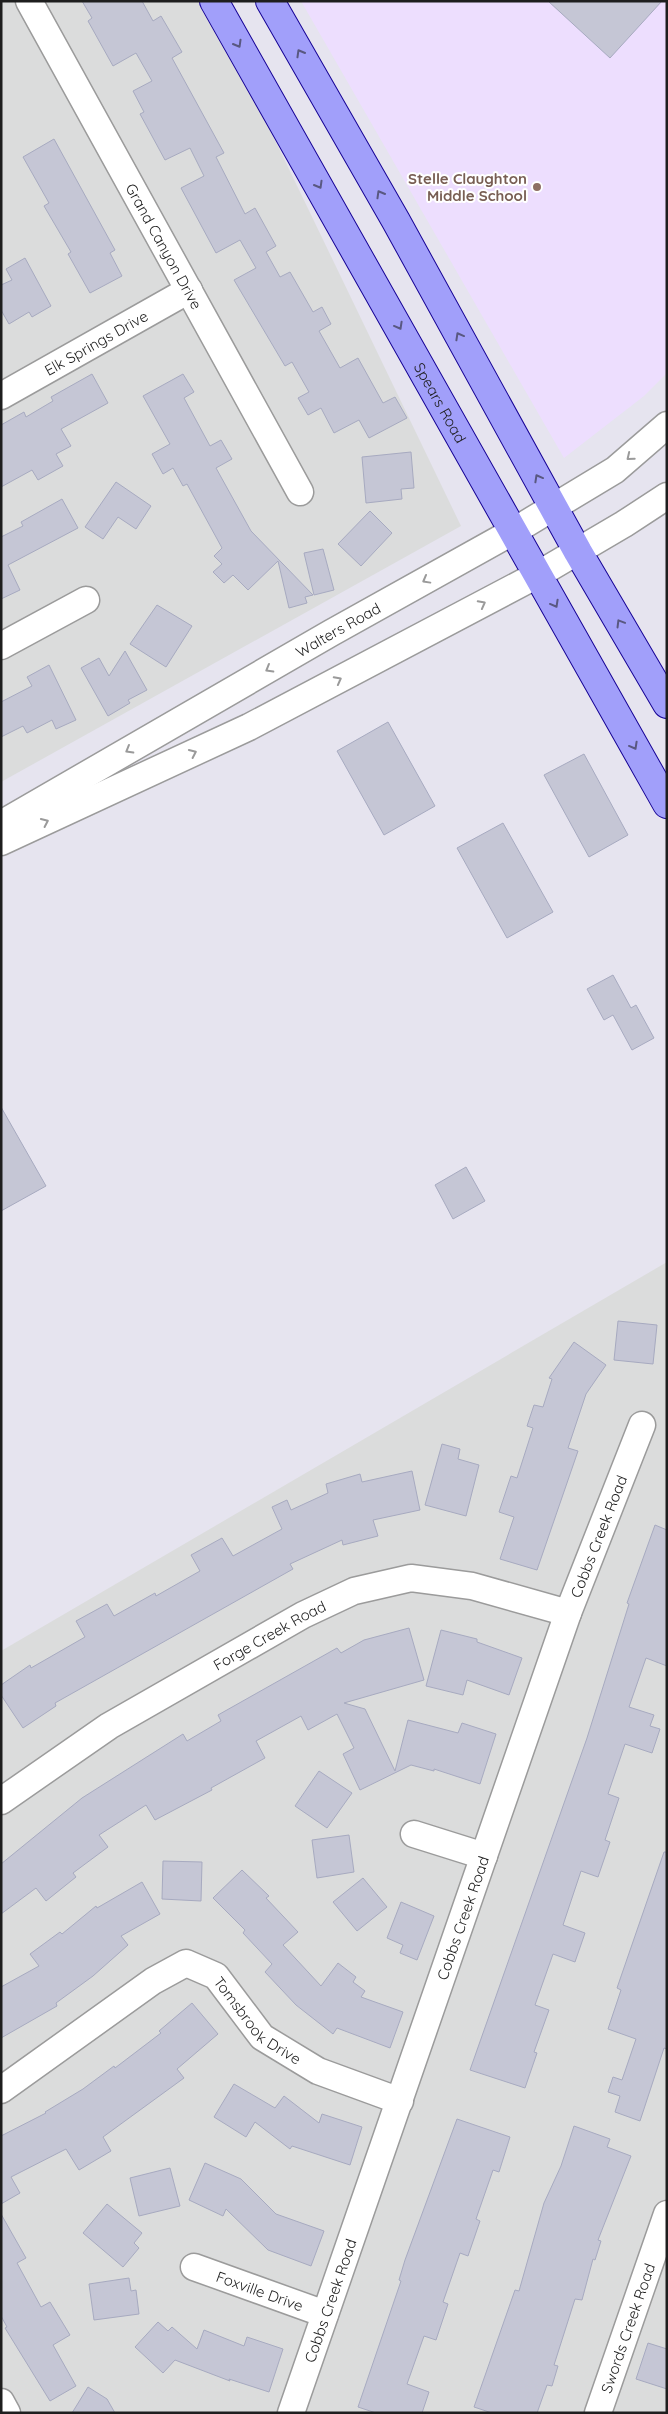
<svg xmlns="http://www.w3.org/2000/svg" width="668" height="2414" font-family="Quicksand,sans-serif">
<rect width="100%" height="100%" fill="#e6e4ef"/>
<g fill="#dbdcdc">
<path d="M1,1h207l253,525 -460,256z"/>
<path d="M667,1262v1151h-666v-762z"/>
</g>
<path fill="#eddefe" d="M301,1h366v372l-23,23 -80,62z"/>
<g fill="#c5c6d5" stroke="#a7aac0">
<path d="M82,1h60l11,20 8,-5 21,36 -10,6 52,95 -8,4 29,57 10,-6 21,38 -10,6 14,25 10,-5 23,40 9,-5 9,17 -12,7 21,37 18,-10 25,45 12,-6 12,21 -38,20 -10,-18 -25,13 -13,-25 -13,7 -10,-17 11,-6 -17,-30 -7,4 -51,-86 22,-12 -16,-28 -24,13 -35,-65 23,-12 -14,-28 -25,12 -25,-46 4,-2 -11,-21 19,-10 -16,-28 -23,13 -25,-45 4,-3z"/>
<path d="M548,1h114l-52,57z"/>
<path d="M54,139l61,111 -5,3 12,23 -32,17 -22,-39 3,-2 -27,-46 5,-3 -26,-46z"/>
<path d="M25,258l26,48 -19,11 -3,-5 -20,12 -8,-14v-25l11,-5 -6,-11z"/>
<path d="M92,374l16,29 -47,26 10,17 -15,8 7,12 -25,14 -6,-10 -31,17v-62l23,-13 2,5 27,-16 -2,-4z"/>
<path d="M183,374l11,18 -10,6 26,48 11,-6 11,19 -16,9 35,63 62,64 -8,2 2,6 -18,5 -11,-47 -30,29 -15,-15 -9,8 -11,-11 9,-8 -8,-8 8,-8 -35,-64 -4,2 -10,-18 -10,6 -11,-20 18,-10 -27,-48z"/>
<path d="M411,452l3,36 -13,1 1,10 -36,4 -4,-46z"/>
<path d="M116,482l35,24 -15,23 -18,-12 -15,22 -18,-12z"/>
<path d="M62,499l16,29 -70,37 12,25 -19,9v-62l22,-11 -2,-4z"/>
<path d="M370,511l22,22 -31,33 -23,-22z"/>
<path d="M323,549l11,41 -20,5 -10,-42z"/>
<path d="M157,605l35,21 -26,41 -36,-23z"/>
<path d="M125,651l22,39 -19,10 2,3 -22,13 -27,-48 18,-10 10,18z"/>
<path d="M49,665l27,55 -20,9 -4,-9 -25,13 -4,-7 -22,11v-35l31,-16 -5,-9z"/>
<path d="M388,722l47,84 -51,29 -47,-84z"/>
<path d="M584,754l44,81 -39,22 -45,-82z"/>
<path d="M503,823l50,89 -46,26 -50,-90z"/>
<path d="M613,975l18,33 5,-3 18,33 -22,12 -19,-35 -9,5 -17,-31z"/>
<path d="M1,1107l45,79 -45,25z"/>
<path d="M466,1167l19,34 -32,18 -18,-34z"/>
<path d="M618,1321l39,4 -4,39 -39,-4z"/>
<path d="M574,1342l32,23 -20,29 -18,54 10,3 -41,119 -37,-11 14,-42 -15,-5 12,-36 6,2 16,-50 -6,-2 7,-21 9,2 9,-28 -3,-1z"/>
<path d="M442,1444l18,5 -2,10 21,6 -13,51 -41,-11z"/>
<path d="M412,1471l8,39 -47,10 5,16 -35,9 -1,-5 -52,24 3,5 -238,134 1,3 -33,22 -22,-33v-10l29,-20 1,3 54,-31 -9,-16 31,-17 7,12 41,-23 1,3 44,-25 -9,-16 31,-17 11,18 49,-27 -10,-22 15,-7 4,10 37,-17 -2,-9 34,-10 2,8z"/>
<path d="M655,1525l12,5v136l-21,-8 -17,49 25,8 -4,11 10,3 -8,24 -27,-9 -17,50 11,4 -14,42 5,2 -12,35 -17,-6 -18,54 22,8 -10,29 -22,-8 -18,51 14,5 -15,42 3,1 -12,35 -55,-18 117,-332 42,-134 -2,-1z"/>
<path d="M409,1628l15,52 -80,23 21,6 30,62 13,-51 50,13 4,-10 34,11 -16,50 -46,-15v2l-23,-6 -51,25 -17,-36 11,-6 -17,-34 -29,16 -7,-14 -45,25 9,17 -54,30 1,2 -57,30 -9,-15 -47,30 9,12 -35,26 3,4 -30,24 -10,-13 -35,26v-50l81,-66 101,-64 4,7 34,-20 -3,-6 119,-67 4,5 23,-13z"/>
<path d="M441,1630l36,9v3l45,16 -13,37 -42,-15 -4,15 -37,-9z"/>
<path d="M319,1771l33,22 -25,35 -32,-22z"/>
<path d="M349,1835l5,37 -37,6 -5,-38z"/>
<path d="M664,1852h3v197l-3,-1 -24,73 -25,-9 5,-16 -12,-4 5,-15 9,3 14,-41 -28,-10 13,-39 -4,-2z"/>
<path d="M163,1861l39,1 -1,39 -39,-2z"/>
<path d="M242,1870l27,26 -3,2 32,34 -15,13 38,41 17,-23 18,14 -3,5 12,9 -4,6 42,15 -13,36 -53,-20 -4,6 -37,-29 -31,-33 7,-8 -29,-31 2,-3 -32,-32z"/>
<path d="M363,1878l24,29 -30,24 -24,-29z"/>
<path d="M142,1882l18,32 -39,22 7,9 -35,31 -37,27 1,3 -56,32v-51l38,-21 -9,-12 30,-22 2,2 34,-28 1,2z"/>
<path d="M401,1902l33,14 -17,44 -17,-7 3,-8 -16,-7z"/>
<path d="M192,2003l26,31 -41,35 7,9 -81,59 8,14 -32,19 -13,-21 -55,28 9,16 -19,11v-68l45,-23 -1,-1 38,-23 31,-23 1,2 46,-35 -2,-2z"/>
<path d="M234,2084l41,24 9,-12 35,27 3,-9 40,13 -12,38 -58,-19 -2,3 -35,-27 -9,15 -32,-20z"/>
<path d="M457,2119l53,18 -11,35 -6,-2 -17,49 4,2 -12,35 -8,-3 -17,49 5,2 -12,36 -12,-4 -17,48 22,8 -7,21h-46l-18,-6 43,-126 -2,-1 6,-20z"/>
<path d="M574,2126l36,13 -3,8 24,9 -33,84 3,1 -6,19 -2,-1 -11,41 -7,-1 -21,66 4,1 -6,20 -5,-1 -10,28h-45l-18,-6 41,-117 4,1 25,-88 17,-37z"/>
<path d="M205,2163l36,16 35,35 48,17 -13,35 -43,-16 -42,-41 -3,7 -34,-16z"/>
<path d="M170,2168l10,38 -41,10 -9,-38z"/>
<path d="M107,2204l35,29 -8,10 5,5 -16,19 -40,-34z"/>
<path d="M1,2214l25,44 -9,5 24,44 9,-5 20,33 -17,10 23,41 -26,15 -45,-73 2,-1 -6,-11z"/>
<path d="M129,2278l2,13 5,-1 3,24 -45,6 -5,-36z"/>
<path d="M158,2322l10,9 4,-4 25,22 7,-19 40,16 3,-9 36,12 -14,43 -40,-13 1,2 -55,-21 -12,13 -28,-26z"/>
<path d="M648,2343l19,6v40l-31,-10z"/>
<path d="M88,2387l19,12 8,14h-43z"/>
</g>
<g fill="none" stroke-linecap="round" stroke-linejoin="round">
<g stroke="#9b9b9b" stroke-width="29">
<g id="minor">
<path id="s1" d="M29,1l271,491"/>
<path id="s2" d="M1,396l188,-106"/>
<path d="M1,646l85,-46"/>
<path id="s3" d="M1,824l330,-191 183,-102 101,-61 52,-45"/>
<path d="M1,842l248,-115 290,-153 85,-50 43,-28"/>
<path id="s4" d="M1,1801l108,-75 194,-111 51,-24 57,-13 61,8 96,27"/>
<path d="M414,1834l70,22"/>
<path id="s5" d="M1,2090l152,-109 33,-18 30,13 46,61 56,34 82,30"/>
<path id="s6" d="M194,2267l131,47"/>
<path d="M1,2402l6,11"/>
<path id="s7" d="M291,2413l277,-800 74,-188"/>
<path id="s8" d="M598,2413l69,-199"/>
</g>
</g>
<g stroke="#160395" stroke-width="30">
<g id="major">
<path id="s9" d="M214,1l453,803"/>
<path d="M270,1l126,220 182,331 89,152"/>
</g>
</g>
<use href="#minor" stroke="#fff" stroke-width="26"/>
<use href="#major" stroke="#a19ffa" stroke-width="28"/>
</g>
<defs><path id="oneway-chevron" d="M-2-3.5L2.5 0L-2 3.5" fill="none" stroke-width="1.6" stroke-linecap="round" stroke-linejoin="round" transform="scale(1.25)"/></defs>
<g stroke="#595881">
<use href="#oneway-chevron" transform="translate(238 44) rotate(60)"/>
<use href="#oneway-chevron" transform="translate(300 53) rotate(-120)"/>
<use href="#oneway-chevron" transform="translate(319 185) rotate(60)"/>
<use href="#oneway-chevron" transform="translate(380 194) rotate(-120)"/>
<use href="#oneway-chevron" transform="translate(399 326) rotate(61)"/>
<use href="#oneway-chevron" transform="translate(459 336) rotate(-119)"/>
<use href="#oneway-chevron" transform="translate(538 478) rotate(-119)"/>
<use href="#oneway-chevron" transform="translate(555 604) rotate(61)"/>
<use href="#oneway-chevron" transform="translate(620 623) rotate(-121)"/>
<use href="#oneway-chevron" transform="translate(634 746) rotate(61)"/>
</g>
<g stroke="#9a9a9a">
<use href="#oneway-chevron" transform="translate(630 457) rotate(141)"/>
<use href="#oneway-chevron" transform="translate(426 580) rotate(151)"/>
<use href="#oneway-chevron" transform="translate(482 604) rotate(-28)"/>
<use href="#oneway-chevron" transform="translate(269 669) rotate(150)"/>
<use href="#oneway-chevron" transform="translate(338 680) rotate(-28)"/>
<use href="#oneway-chevron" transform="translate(129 750) rotate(150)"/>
<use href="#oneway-chevron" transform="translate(193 753) rotate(-25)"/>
<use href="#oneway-chevron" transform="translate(45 822) rotate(-25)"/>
</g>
<circle fill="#8d6e63" stroke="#fff" stroke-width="2" cx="537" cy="187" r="5"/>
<g text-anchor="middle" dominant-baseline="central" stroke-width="4" stroke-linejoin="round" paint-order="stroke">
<g font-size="15" font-weight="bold" fill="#785e54" stroke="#fff" text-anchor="end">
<text x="527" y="178">Stelle Claughton<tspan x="527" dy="17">Middle School</tspan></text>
</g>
<g font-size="15" fill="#1e1e1e" stroke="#fff">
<text stroke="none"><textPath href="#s1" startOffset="280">Grand Canyon Drive</textPath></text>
<text stroke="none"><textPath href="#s2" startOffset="109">Elk Springs Drive</textPath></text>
<text stroke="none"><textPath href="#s9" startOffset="461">Spears Road</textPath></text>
<text stroke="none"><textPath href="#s3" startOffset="389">Walters Road</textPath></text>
<text stroke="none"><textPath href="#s7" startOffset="929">Cobbs Creek Road</textPath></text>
<text stroke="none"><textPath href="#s4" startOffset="316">Forge Creek Road</textPath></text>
<text stroke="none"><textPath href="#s7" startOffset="524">Cobbs Creek Road</textPath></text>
<text stroke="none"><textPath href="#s5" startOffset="319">Tomsbrook Drive</textPath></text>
<text stroke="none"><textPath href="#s6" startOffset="70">Foxville Drive</textPath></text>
<text stroke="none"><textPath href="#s7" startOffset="119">Cobbs Creek Road</textPath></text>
<text stroke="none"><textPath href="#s8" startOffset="90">Swords Creek Road</textPath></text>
</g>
</g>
<rect width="668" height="2414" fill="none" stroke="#1e1e1e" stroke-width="5"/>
</svg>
